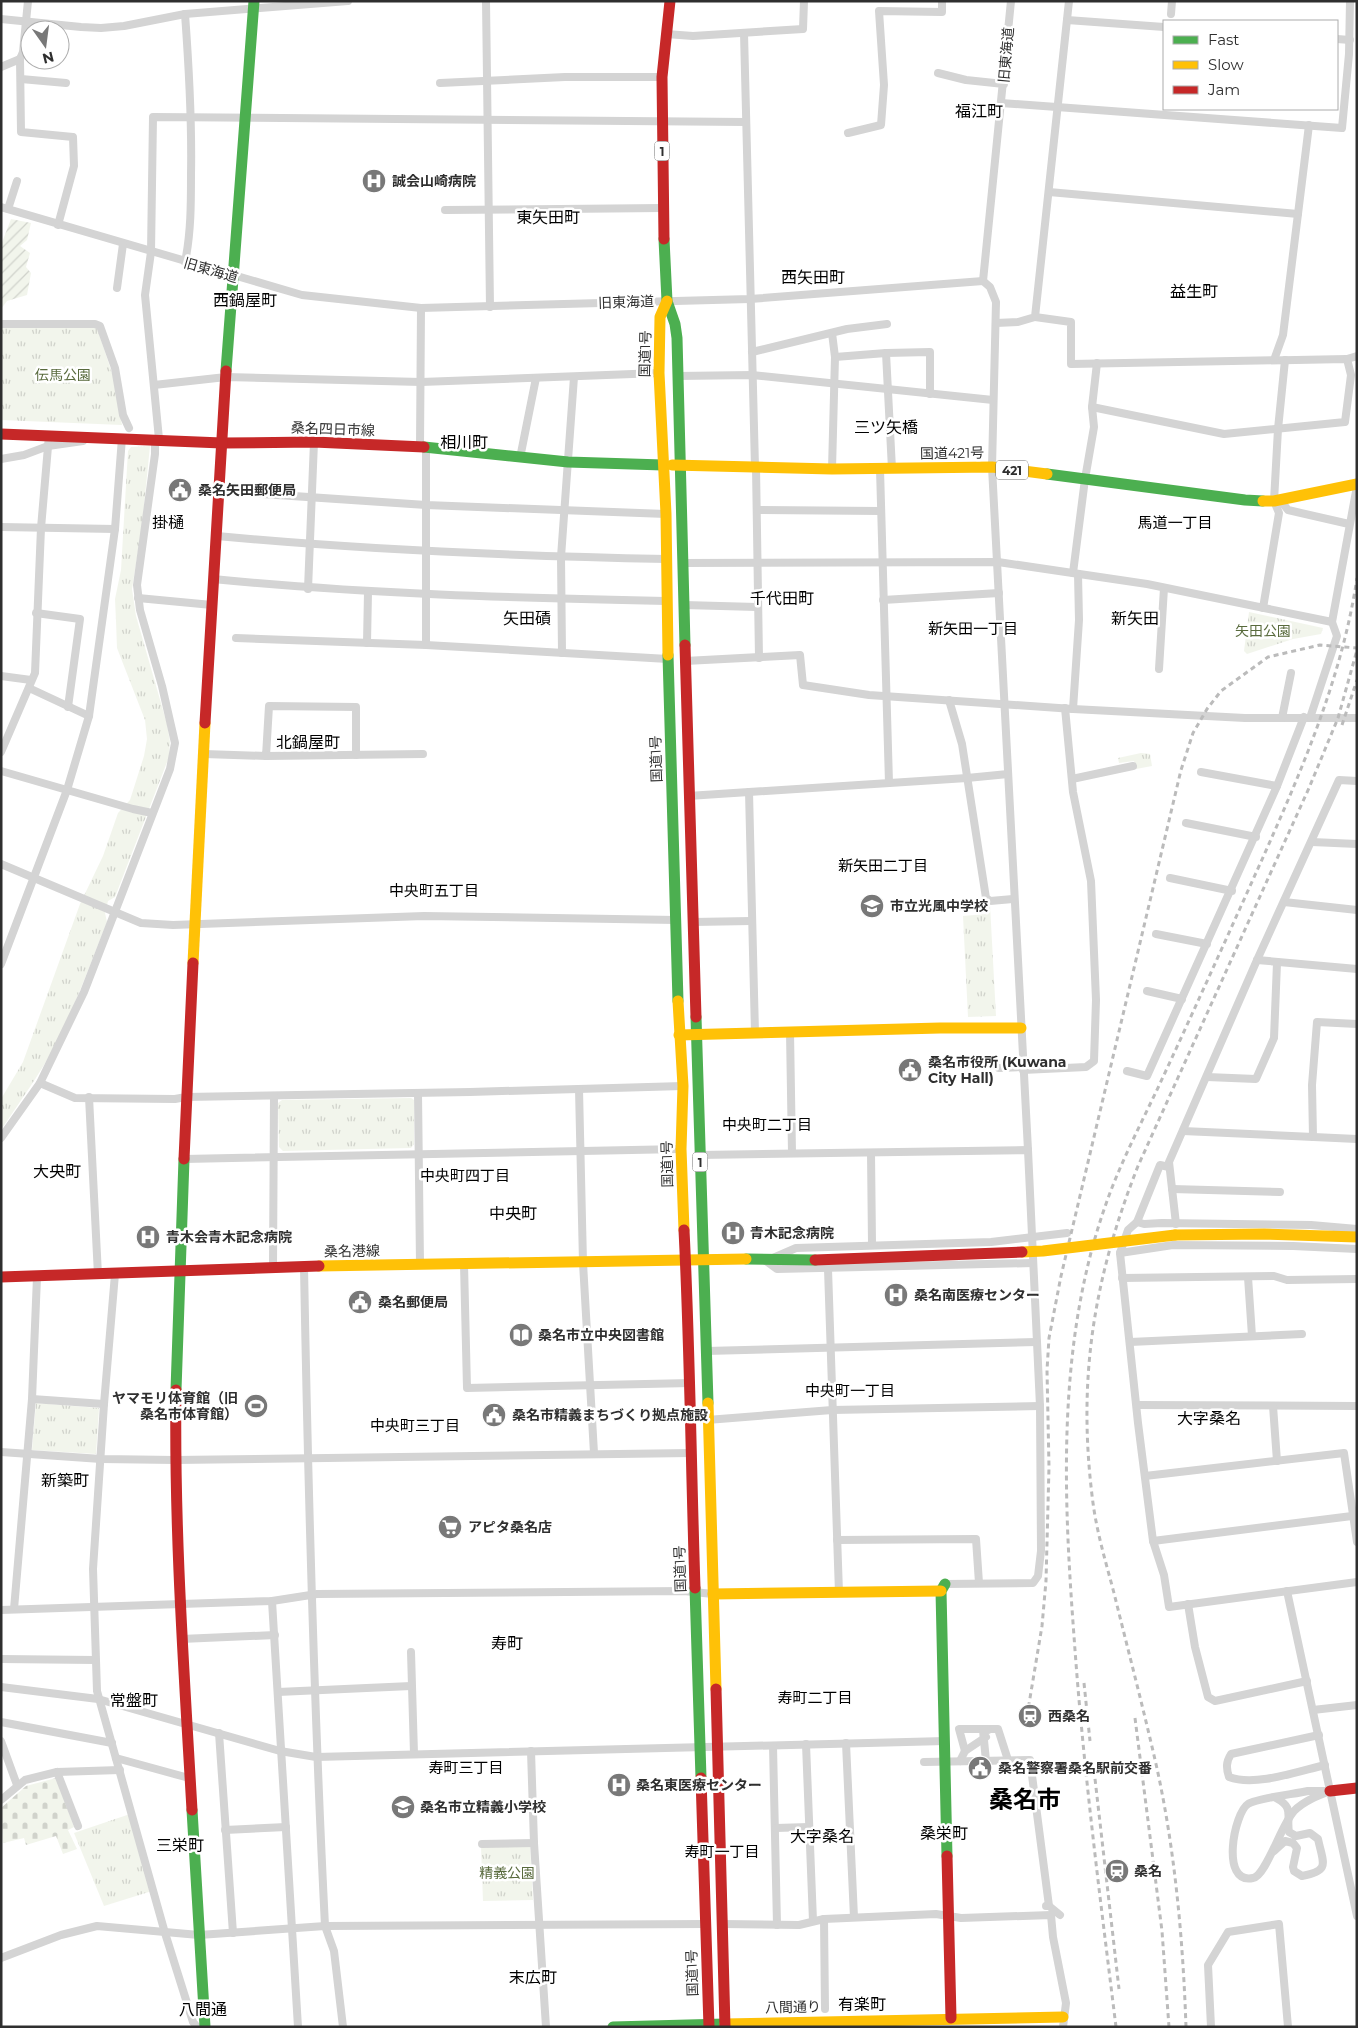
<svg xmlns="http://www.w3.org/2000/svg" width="1358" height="2028" font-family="Montserrat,'Noto Sans JP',sans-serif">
<defs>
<pattern id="cemetery-stones" width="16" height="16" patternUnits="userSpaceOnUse" patternTransform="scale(1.25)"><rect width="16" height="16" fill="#f2f5ec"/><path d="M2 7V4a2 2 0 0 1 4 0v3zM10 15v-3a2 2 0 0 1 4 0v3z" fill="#d0d2cb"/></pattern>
<pattern id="park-tufts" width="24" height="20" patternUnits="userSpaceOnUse" patternTransform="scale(1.25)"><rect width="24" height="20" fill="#f2f5ec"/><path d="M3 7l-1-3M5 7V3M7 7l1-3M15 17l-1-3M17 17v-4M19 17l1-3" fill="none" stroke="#d0d2cb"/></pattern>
<pattern id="garden-furrows" width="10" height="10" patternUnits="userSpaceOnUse" patternTransform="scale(1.25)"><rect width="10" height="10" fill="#f2f5ec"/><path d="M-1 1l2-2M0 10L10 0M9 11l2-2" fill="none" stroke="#d0d2cb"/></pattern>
</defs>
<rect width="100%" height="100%" fill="#fff"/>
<path fill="url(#cemetery-stones)" d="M56,1778l18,49 -6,3 9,19 -14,5 -7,-18 -30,9 -2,-7 -21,5 -2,-35 25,-22z"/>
<g fill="url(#park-tufts)">
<path d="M93,327l4,1 16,48 9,49 -121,-5v-92z"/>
<path d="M150,446l-8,80 -10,63 4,27 31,108 3,18 -1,15 -54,140 -7,4 -3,12 2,9c-16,40 -31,82 -50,120 -16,31 -37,59 -56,88v-31l22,-37 57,-158 23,-48 15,-43 12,-13 14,-44 3,-17 -2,-19 -28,-72 -1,-27 -1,-22 6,-29 7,-119 3,-4z"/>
<path d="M1249,612l74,16 -2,6 -28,5 -46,15 -3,-3z"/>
<path d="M1141,753l9,1 2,12 -16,3 -2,-8 -15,2 -1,-5z"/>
<path d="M984,905h6l6,111 -28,1 -5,-101 22,-2z"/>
<path d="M411,1098l3,2v44l-3,4 -128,3 -4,-4 -1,-44 4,-3z"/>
<path d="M36,1403l63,5 -3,46 -64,-4z"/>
<path d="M130,1814l22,77 -48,15 -30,-73z"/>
<path d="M530,1846l3,54 -50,1 -2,-54z"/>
</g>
<path fill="url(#garden-furrows)" d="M11,219l20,4 -4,17 -7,6 10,7 -4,14 5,6 -4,22 -20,6 -6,8v-64z"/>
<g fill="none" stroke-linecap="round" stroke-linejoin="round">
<g stroke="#d4d4d4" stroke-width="8">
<path d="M28,1l-5,51 -3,7 1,73 52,5 1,29 -16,59"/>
<path d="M486,1l4,306"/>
<path d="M185,14c4,54 7,107 6,160 0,30 0,59 -6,88"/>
<path d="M1171,14l1,-13"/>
<path d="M1,19l80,8 20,1 23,-2 61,-12 163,-13"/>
<path d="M1067,20l97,7"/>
<path d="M744,33l11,434"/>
<path d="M666,34l27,2 110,-7 1,-28"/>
<path d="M1337,39l13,1"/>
<path d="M1,67l19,-8"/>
<path d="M938,73l28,7 38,4"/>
<path d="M21,79l45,4"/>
<path d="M440,83l125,-6h97"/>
<path d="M1001,103l341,25 7,-74 1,-53"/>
<path d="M848,133l33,-8 3,-40 -5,-74 63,1v-11"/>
<path d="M1049,192l249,22"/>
<path d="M1,207l301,88 119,13 329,-9 233,-18"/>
<path d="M8,209l9,-28"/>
<path d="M445,210l218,-2"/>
<path d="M983,281l7,6 6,15 -4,165 36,683"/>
<path d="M983,281l28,-280"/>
<path d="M117,288l6,-44"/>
<path d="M1035,317l36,5v42l276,-5 4,16 -6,47 -121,12 -132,-27"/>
<path d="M996,323l22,-1 17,-5 34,-316"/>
<path d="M1,324h94l5,2 15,42 8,47 6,13"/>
<path d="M832,333l3,24"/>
<path d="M752,352l95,-23 40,-5"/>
<path d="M886,353l6,116"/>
<path d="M1347,359l10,-3"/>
<path d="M1274,360l9,-25 26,-210"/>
<path d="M677,376l75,-1 241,25"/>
<path d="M154,385l72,-8 195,5 238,-9"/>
<path d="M159,439l-14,-144 6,-43 2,-135 593,5"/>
<path d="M420,446l1,-138"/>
<path d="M520,458l16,-80"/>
<path d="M1,459l23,-4 24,-9 35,-5"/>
<path d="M756,467l3,191"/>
<path d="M832,469l3,-112 51,-4 44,-1v42"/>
<path d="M880,469l9,314"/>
<path d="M219,491l207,14 240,9"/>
<path d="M1280,500l8,10 61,14"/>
<path d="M757,510l124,1"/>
<path d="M1,527l114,2"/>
<path d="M217,536c149,14 299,20 450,23"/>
<path d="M682,563l316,-1 149,22 185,38"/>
<path d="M1073,573l12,-94 9,-52 -2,-20 5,-44"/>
<path d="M213,579c151,15 302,19 453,22"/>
<path d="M308,589l6,-147"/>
<path d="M138,598l74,7"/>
<path d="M883,600l116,-7"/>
<path d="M684,605l73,2"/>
<path d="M1263,608l16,-95 -5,-12 4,-72 7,-69"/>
<path d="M36,613l44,6 -12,88"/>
<path d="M236,638l190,7 242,14"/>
<path d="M367,643l1,-51"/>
<path d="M426,645v-198"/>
<path d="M562,653l-1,-96 13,-180"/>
<path d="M685,661l115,-6 3,30 66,10 204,14 172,9h112"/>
<path d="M1159,669l5,-81"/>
<path d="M1,676l30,4"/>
<path d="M29,688l60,28"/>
<path d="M949,700l13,44 24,154 4,3 23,-2"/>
<path d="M1073,709l6,-89 -1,-46"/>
<path d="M1282,718l9,-45"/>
<path d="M1310,718l27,-82 -5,-14 25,-136"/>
<path d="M1,752l34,-79 6,-145 8,-93"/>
<path d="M204,754l62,2 3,-50 87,1v48"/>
<path d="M266,756l157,-2"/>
<path d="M1,771l132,38 19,4"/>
<path d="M1201,772l76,14 27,-69"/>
<path d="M1072,779l61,-13"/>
<path d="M688,796l61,-4"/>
<path d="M1186,823l70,14"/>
<path d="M1312,842l45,2"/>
<path d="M1,864l140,59 32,2 251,-9 252,4"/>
<path d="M1170,878l62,13"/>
<path d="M1284,902l73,8"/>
<path d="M693,922l58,-1"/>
<path d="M1156,934l51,10"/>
<path d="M1257,960l100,9"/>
<path d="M1,964l66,-174 22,-74 26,-187 7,-91"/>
<path d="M1147,991l35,8"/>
<path d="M790,1032l2,121"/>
<path d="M755,1033l-6,-241 218,-14 41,-4"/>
<path d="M999,1068l24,-1"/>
<path d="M1023,1070l63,-3 8,-6 2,-61 -5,-119 -18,-89 -8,-84"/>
<path d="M1127,1071l20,5 130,-290"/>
<path d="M1207,1077l49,2 18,-41 3,-75"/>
<path d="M40,1083l35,15 100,1 11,-2 284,-5 213,-6"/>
<path d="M579,1089l4,174 11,190"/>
<path d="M418,1093l2,171"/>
<path d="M89,1097l9,178"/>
<path d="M1183,1131l174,8"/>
<path d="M1313,1137l-1,-52 5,-63 40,2"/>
<path d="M1,1138l39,-55 44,-91 86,-223 5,-26 -13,-57 -22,-76 -3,-25 18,-131v-15"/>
<path d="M871,1153l1,91"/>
<path d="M699,1155l329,-5 12,256 1,145 -3,25 -5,7 -88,1"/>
<path d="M184,1159l497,-10"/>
<path d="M1169,1167l-9,-2 -23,57 -9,8 -8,23 18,170 15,118 11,34 5,32 188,-25"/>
<path d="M1172,1189l108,3"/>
<path d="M1137,1222l7,2 18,-1 149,2 46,4"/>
<path d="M1176,1224l-7,-62 88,-202 82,-180 18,1"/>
<path d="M1120,1253l53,-8 120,1 64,3"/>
<path d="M1033,1263l-256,6 -11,-8 30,-13 195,-6 76,-9"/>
<path d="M464,1264l3,124 224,-5"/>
<path d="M273,1267l1,-171"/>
<path d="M304,1267c4,220 10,440 21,659l9,25 9,76"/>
<path d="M828,1269l11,324"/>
<path d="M115,1274l-11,130 -11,165 4,122 68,242 28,89 4,5"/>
<path d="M1248,1277l4,59"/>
<path d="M1122,1278l152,-2 13,4 70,-1"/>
<path d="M1130,1342l172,-8"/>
<path d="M706,1351l330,-9"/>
<path d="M32,1399l72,5"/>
<path d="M1137,1405l220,1"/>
<path d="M1273,1406l4,55"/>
<path d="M707,1420l125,-10 208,-4"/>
<path d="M1,1452l100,7 74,1 516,-7"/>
<path d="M1145,1476l199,-23 13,89"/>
<path d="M837,1540l139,-1 3,44"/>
<path d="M1153,1541l199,-25"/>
<path d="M1287,1591l70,325"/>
<path d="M272,1601l26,426"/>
<path d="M1188,1604l7,43 13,50 7,4 92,-20"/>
<path d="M14,1609l18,-210 5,-122"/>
<path d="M1,1610l271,-9 45,-7 367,-3 29,3"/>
<path d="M181,1639l94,-4"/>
<path d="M411,1652l3,102"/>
<path d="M1,1659l94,1"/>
<path d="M1,1687l97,12 182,52 36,6 629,-16"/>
<path d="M278,1692l133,-6"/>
<path d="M1313,1710l44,-5"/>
<path d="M1,1722l111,21"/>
<path d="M219,1733l14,200"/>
<path d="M1319,1735l-88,19c-5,8 -5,14 -2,23 26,10 70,-6 96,-12"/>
<path d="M1,1741l16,44"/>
<path d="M846,1743l8,174"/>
<path d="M806,1744l7,177"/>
<path d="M773,1746l4,179"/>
<path d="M531,1751l3,92 12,184"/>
<path d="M965,1751l21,-14"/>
<path d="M116,1758l73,20"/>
<path d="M960,1761l5,-10 -6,-22h39l10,31"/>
<path d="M986,1761l-3,-31h5"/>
<path d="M924,1762l106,-2 19,146"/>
<path d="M57,1772l21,54"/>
<path d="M1308,1791h22c-13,5 -26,10 -36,20 -13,14 -28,65 -41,67 -33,7 -19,-65 -5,-74 9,-6 47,-10 60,-13z"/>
<path d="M1,1800l24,-20 32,-8 63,-2"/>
<path d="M776,1828l33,-1"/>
<path d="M225,1830l61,-3"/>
<path d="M482,1844l52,-1"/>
<path d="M1274,1851l11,-10 8,2 4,5 -4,19 1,4 8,5c29,-5 21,-13 16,-37l-8,-6 -14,3 -7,-4c-3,-16 6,-24 -13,-34"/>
<path d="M1046,1906h3l11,9"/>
<path d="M824,1919l1,90"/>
<path d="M722,1924l77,1 25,-6 112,-5 25,4 90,-3 2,22 13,66 -3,24"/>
<path d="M1,1958l60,-23 36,-9 102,9 126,-9 381,-2"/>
<path d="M1211,2027l-3,-62 20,-33 51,-8 9,103"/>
</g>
<g stroke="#4caf50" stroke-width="11">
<path d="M664,239l3,62 8,23 2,14 8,307"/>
<path d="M226,371l28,-370"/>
<path d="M424,447l144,15 95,3"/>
<path d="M1047,474l198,26 18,1"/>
<path d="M668,655l10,346"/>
<path d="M696,1017l12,386"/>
<path d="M746,1259l69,1"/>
<path d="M176,1390l8,-231"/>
<path d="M945,1584l-4,7 6,265"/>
<path d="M695,1588l6,190"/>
<path d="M192,1810l13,217"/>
<path d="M613,2027l112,-3"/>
</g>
<g stroke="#ffc107" stroke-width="11">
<path d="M667,301l-7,16 -1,56 7,141 2,141"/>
<path d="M672,465l160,4 160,-2 55,7"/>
<path d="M1263,501h11l83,-17"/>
<path d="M193,963l12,-240"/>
<path d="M678,1001l5,85 -2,63 3,81"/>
<path d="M679,1035l261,-7h81"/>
<path d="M1175,1235l89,-1 93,3"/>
<path d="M319,1266l427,-7"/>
<path d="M708,1403l8,286"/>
<path d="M713,1594l228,-3"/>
<path d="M725,2024l338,-7"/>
</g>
<g stroke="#c62828" stroke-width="11">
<path d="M664,239l-2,-162 8,-76"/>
<path d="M1,434l221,9 92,-1 110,5"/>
<path d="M685,645l11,372"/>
<path d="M205,723l21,-352"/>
<path d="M184,1159l9,-196"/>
<path d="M684,1230c6,119 7,239 11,358"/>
<path d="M1,1277l318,-11"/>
<path d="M176,1390c-2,140 8,280 16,420"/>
<path d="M716,1689l9,338"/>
<path d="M701,1778l8,249"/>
<path d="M1330,1791l27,-3"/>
<path d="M947,1856l4,162"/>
</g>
<g stroke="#bbb" stroke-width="3" stroke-dasharray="5 4" stroke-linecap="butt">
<path d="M1342,725l15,-45"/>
<path d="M1084,1683l6,58"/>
<path d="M1027,1716l15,-90 4,-45 3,-114 -2,-97 2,-32 12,-62 120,-506 12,-37 14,-24 14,-18 47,-34 52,-12 37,3"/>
<path d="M1135,1718l27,213 7,96"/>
<path d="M1094,1770l25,219"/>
<path d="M1116,2027c-16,-130 -33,-261 -42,-391 -11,-146 -17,-296 33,-435 15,-42 37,-83 56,-124 33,-71 65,-142 97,-213 41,-92 82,-186 97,-286"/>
<path d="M1186,2027c-3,-87 -11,-178 -30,-263 -13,-57 -28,-114 -42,-171 -8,-30 -17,-60 -21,-90 -16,-122 0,-223 45,-337l171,-378 29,-70 19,-68"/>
</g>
<path stroke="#ffc107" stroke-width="11" d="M1022,1252l21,-1 132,-16"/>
<path stroke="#c62828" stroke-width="11" d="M815,1260l207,-8"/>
</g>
<defs>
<g id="hospital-disc" transform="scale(1.25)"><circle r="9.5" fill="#787878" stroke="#fff"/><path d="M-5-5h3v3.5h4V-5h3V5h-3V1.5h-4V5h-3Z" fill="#fff"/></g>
<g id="civic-disc" transform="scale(1.25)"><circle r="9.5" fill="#787878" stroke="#fff"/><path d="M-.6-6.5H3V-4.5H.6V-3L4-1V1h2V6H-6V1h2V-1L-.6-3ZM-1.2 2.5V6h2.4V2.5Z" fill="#fff"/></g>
<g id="school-disc" transform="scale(1.25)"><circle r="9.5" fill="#787878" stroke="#fff"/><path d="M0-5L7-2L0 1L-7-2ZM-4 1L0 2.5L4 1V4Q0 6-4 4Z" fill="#fff"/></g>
<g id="library-disc" transform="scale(1.25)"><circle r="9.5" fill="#787878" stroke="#fff"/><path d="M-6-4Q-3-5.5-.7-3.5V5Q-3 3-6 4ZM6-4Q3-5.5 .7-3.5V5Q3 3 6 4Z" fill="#fff"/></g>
<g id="stadium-disc" transform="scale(1.25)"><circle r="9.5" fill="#787878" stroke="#fff"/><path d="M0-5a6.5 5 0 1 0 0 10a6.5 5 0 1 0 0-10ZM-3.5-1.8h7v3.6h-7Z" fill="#fff"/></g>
<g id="supermarket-disc" transform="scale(1.25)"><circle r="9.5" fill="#787878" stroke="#fff"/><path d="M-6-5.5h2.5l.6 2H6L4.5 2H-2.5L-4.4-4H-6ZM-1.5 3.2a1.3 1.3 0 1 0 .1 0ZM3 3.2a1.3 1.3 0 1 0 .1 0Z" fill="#fff"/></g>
<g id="station-disc" transform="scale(1.25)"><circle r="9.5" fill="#787878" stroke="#fff"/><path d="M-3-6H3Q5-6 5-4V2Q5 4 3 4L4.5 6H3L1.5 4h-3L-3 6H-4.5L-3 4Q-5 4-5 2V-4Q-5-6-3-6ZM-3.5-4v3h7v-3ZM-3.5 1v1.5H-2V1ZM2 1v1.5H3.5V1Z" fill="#fff"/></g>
</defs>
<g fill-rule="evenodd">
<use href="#hospital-disc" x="374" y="181"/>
<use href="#civic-disc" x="180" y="490"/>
<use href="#school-disc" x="872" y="906"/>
<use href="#civic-disc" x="910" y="1070"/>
<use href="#hospital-disc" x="733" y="1233"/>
<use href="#hospital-disc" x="148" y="1237"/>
<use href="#hospital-disc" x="896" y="1295"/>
<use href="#civic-disc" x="360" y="1302"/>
<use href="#library-disc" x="521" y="1335"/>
<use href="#stadium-disc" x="256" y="1406"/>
<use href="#civic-disc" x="494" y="1415"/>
<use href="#supermarket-disc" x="450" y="1527"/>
<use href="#station-disc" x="1030" y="1716"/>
<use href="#civic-disc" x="980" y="1768"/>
<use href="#hospital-disc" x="619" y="1785"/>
<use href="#school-disc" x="403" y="1807"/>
<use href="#station-disc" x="1117" y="1871"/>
</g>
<g text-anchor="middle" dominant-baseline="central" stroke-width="5" stroke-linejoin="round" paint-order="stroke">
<g fill="#fff" stroke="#6d6d6d" stroke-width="1">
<rect x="654.5" y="141.5" width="15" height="19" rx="4"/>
<rect x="996" y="460.5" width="32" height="19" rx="4"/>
<rect x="692.5" y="1152.5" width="15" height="19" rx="4"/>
</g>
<g font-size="12" font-weight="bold" fill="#2f2f2f">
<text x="662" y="151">1</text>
<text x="1012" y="470">421</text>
<text x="700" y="1162">1</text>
</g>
<g font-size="14" fill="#2f2f2f" stroke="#fff">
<text transform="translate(1006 55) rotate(-85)">旧東海道</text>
<text transform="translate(211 270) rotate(16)">旧東海道</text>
<text transform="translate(626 302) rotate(-2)">旧東海道</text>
<text transform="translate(645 354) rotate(-89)">国道1号</text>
<text transform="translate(333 429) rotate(2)">桑名四日市線</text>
<text transform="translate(952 453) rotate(-1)">国道421号</text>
<text transform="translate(656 759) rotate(-92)">国道1号</text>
<text transform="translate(667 1164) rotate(-91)">国道1号</text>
<text transform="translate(352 1251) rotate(-1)">桑名港線</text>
<text transform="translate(680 1569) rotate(-92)">国道1号</text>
<text transform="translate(692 1973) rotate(-92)">国道1号</text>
<text transform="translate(793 2007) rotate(-1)">八間通り</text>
</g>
<g font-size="14" font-weight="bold" fill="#2f2f2f" stroke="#fff" text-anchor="start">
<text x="392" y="181">誠会山崎病院</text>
<text x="198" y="490">桑名矢田郵便局</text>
<text x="890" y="906">市立光風中学校</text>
<text x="928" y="1062">桑名市役所 (Kuwana<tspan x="928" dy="16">City Hall)</tspan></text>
<text x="750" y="1233">青木記念病院</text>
<text x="166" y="1237">青木会青木記念病院</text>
<text x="914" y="1295">桑名南医療センター</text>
<text x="378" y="1302">桑名郵便局</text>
<text x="538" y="1335">桑名市立中央図書館</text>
<text x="238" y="1398" text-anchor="end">ヤマモリ体育館（旧<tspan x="238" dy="16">桑名市体育館）</tspan></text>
<text x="512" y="1415">桑名市精義まちづくり拠点施設</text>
<text x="468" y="1527">アピタ桑名店</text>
<text x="1048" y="1716">西桑名</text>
<text x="998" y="1768">桑名警察署桑名駅前交番</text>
<text x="636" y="1785">桑名東医療センター</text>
<text x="420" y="1807">桑名市立精義小学校</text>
<text x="1134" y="1871">桑名</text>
</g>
<g font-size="14" fill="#586a3c" stroke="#fff">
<text x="63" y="375">伝馬公園</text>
<text x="1263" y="631">矢田公園</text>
<text x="507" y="1873">精義公園</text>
</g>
<g font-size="15" fill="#000" stroke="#fff">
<text x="1175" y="522">馬道一丁目</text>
<text x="973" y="628">新矢田一丁目</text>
<text x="883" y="865">新矢田二丁目</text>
<text x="434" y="890">中央町五丁目</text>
<text x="767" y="1124">中央町二丁目</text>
<text x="465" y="1175">中央町四丁目</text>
<text x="850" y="1390">中央町一丁目</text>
<text x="415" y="1425">中央町三丁目</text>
<text x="815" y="1697">寿町二丁目</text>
<text x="466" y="1767">寿町三丁目</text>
<text x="722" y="1851">寿町一丁目</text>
</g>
<g font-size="16" fill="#000" stroke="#fff">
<text x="979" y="111">福江町</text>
<text x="548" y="217">東矢田町</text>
<text x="813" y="277">西矢田町</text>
<text x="1194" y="291">益生町</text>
<text x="245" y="300">西鍋屋町</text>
<text x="886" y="427">三ツ矢橋</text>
<text x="464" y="442">相川町</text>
<text x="168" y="522">掛樋</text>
<text x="782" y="598">千代田町</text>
<text x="527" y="618">矢田磧</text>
<text x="1135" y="618">新矢田</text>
<text x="308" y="742">北鍋屋町</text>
<text x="57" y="1171">大央町</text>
<text x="513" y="1213">中央町</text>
<text x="1209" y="1418">大字桑名</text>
<text x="65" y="1480">新築町</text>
<text x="507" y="1643">寿町</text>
<text x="134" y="1700">常盤町</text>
<text x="944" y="1833">桑栄町</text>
<text x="822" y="1836">大字桑名</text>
<text x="180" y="1845">三栄町</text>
<text x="533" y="1977">末広町</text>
<text x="862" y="2004">有楽町</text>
<text x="203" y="2009">八間通</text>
</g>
<g font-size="24" font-weight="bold" fill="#000" stroke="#fff">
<text x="1025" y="1799">桑名市</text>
</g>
</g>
<rect width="1358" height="2028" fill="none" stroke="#2f2f2f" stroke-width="5"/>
<rect x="1163" y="20" width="175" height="90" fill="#ffffff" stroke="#acacac"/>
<rect x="1173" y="36" width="25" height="8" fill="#4caf50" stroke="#acacac"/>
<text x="1208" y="45" font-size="15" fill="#2f2f2f">Fast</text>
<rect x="1173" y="61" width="25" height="8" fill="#ffc107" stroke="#acacac"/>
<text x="1208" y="70" font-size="15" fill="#2f2f2f">Slow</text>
<rect x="1173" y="86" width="25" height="8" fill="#c62828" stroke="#acacac"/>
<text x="1208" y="95" font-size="15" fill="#2f2f2f">Jam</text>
<g transform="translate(45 45) rotate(166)"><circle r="24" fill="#ffffff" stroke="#acacac"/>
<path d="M0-4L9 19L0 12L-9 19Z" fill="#787878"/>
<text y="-8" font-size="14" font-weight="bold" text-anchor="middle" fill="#2f2f2f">N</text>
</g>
</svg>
